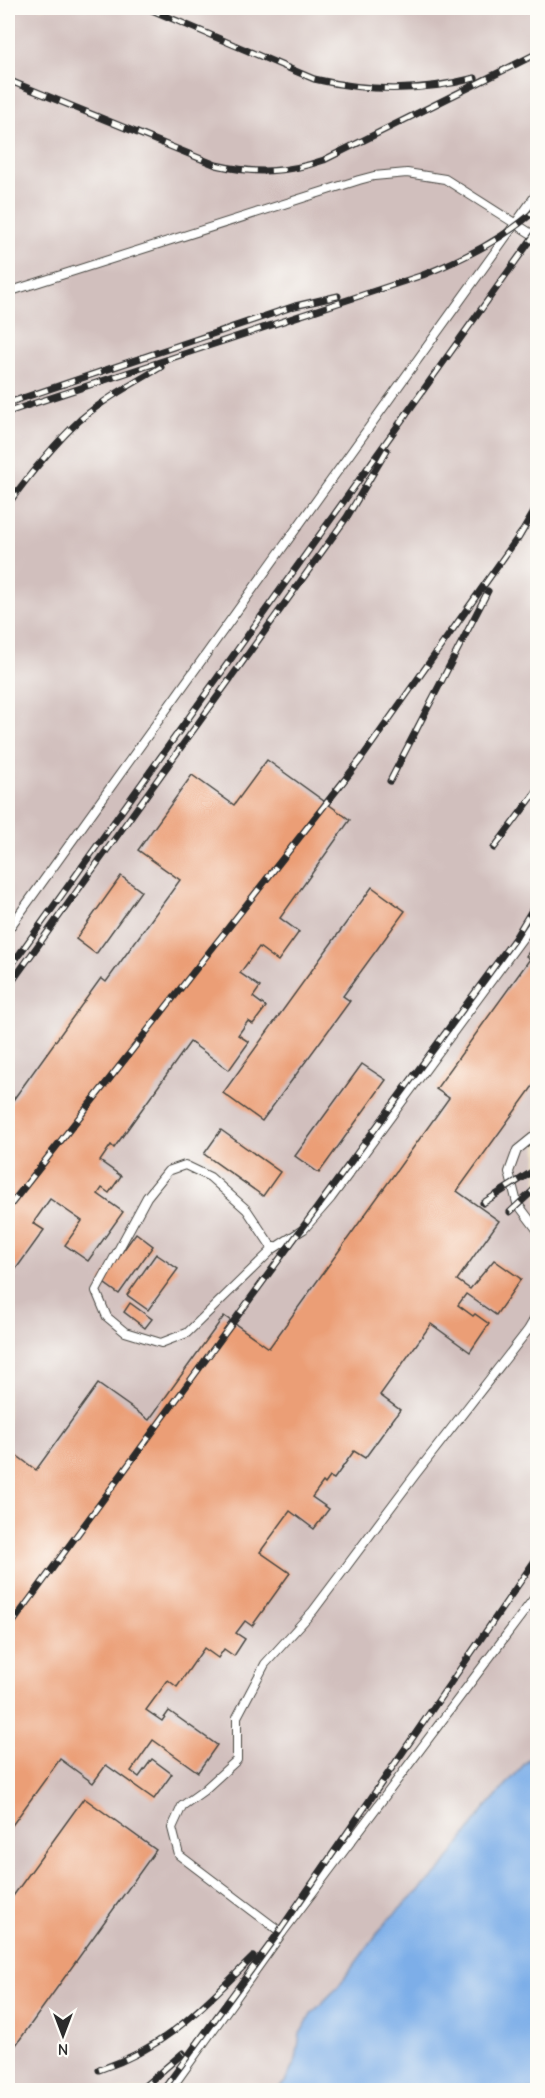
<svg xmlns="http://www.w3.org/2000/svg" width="545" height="2098" font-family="'Comic Neue',sans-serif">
<rect width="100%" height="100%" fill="#fdfcf7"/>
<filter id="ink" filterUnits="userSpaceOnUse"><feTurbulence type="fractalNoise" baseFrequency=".0167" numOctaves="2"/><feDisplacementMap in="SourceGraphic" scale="12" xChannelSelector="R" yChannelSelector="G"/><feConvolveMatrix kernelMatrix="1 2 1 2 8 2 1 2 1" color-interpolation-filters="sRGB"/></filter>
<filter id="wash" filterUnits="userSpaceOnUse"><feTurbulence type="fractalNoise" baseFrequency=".008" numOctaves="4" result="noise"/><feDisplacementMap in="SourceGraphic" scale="24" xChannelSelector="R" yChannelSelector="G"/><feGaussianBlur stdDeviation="1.35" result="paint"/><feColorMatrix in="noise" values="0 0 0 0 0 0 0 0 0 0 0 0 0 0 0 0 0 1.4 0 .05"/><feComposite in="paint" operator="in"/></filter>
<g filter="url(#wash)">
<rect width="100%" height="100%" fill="#eee0bf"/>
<path fill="#d1bfbd" d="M8,8h529v1742l-54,61 -42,59 -55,52 -49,66 -25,25 -12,21 -4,26 -11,22 -8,8h-269z"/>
<path fill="#7daee8" stroke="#546c8a" stroke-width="1.5" d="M537,1750v340h-260l8,-8 11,-22 4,-26 12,-21 25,-25 49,-66 55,-52 42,-59z"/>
<g id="blocks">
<g fill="#eb9e76">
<path d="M267,760l83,60 -70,98 19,14 -21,29 -19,-14 -19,26 20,14 -7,10 13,10 -13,17 -5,-3 -10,14 11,7 -20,28 -39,-28 -76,106 -3,-3 -11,16 21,15 -12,17 -7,-5 -4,6 25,18 -35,49 -23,-16 17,-24 -32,-22 -17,24 11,7 -36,50v-173l93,-129 5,4 74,-102 -42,-30 54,-75 42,30z"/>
<path d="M121,876l20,15 -45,63 -20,-15z"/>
<path d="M372,887l33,24 -62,85 7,5 -88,120 -39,-28z"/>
<path d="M538,939v140l-81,112 42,30 -42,59 13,9 24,-29 27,19 -25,36 -30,-21 -8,11 15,11 2,-2 14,10 -19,28 -39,-28 -51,71 20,15 -35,48 -11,-7 -20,28 -4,-2 -5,7 -2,-2 -11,15 17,12 -15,20 -24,-18 -30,41 30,21 -38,53 -7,-5 -9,12 9,6 -11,17 -10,-7 -6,9 -14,-10 -27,39 -9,-7 -22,30 16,11 7,-10 48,34 -19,27 -45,-32 -22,31 8,6 13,-18 20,15 -18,25 -48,-34 -13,18 -33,-24 -52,72v-382l28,21 62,-86 51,36 75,-104 45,32 180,-250 -13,-9 94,-130 -4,-3z"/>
<path d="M362,1064l24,16 -67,93 -24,-17z"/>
<path d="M221,1130l59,42 -17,24 -59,-42z"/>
<path d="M136,1233l17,13 -34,48 -18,-13z"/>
<path d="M156,1254l22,15 -30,41 -21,-15z"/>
<path d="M130,1303l22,16 -7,9 -21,-16z"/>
<path d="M84,1798l72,52 -148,206v-153z"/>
</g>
</g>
</g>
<g filter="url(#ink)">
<use href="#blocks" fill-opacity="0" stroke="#484641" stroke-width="1.5"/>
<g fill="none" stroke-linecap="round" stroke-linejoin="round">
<g stroke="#484641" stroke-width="10">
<g id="service">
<path d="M8,292l351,-112 15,-4 33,-3 38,6 93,59"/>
<path d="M8,930l530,-738"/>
<path d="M538,1133l-21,17 -8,22 8,31 21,28"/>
<path d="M273,1249l-26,-39 -37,-33 -25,-12 -17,6 -21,26 -51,94 11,26 18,15 36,11 26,-10 86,-84 31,-20 27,-31 207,-281"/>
<path d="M282,1933l-103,-78 -7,-27 10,-22 21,-15 34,-31v-43l28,-53 48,-53 102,-136 113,-145 10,-17"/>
<path d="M170,2090l112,-157 256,-340"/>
</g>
</g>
<use href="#service" stroke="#fff" stroke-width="8"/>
<g stroke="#2b2b2b" stroke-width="7">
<g id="rail">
<path d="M147,8l167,71c55,13 106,13 161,-1"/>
<path d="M513,8l25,3"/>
<path d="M8,80l208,85c38,9 71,8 108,-5l214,-107"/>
<path d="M8,403l287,-97 43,-10"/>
<path d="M8,412l415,-137c42,-17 81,-36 115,-67"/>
<path d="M8,504c22,-30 45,-59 72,-84 24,-21 54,-37 81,-53"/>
<path d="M518,539l20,-34"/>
<path d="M390,781l98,-190"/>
<path d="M494,848l44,-59"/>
<path d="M8,970l530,-740"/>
<path d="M8,987l339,-470 40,-67"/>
<path d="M483,1203l55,-35"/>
<path d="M8,1208l353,-449 160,-226"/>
<path d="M510,1212l28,-26"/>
<path d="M8,1629l507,-691 23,-38"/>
<path d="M99,2070c70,-24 103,-63 154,-113"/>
<path d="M140,2090l43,-37"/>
<path d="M163,2090l113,-154 262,-380"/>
</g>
</g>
<use href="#rail" stroke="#fdfcf7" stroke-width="4.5" stroke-dasharray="14" stroke-linecap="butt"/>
</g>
</g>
<rect width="545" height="2098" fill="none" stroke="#fdfcf7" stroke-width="30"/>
<g transform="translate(63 2035) rotate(180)" stroke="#fdfcf7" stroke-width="4.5" paint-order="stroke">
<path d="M0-4.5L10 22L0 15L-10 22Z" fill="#2b2b2b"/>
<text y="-9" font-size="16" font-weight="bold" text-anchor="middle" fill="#2b2b2b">N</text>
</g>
</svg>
